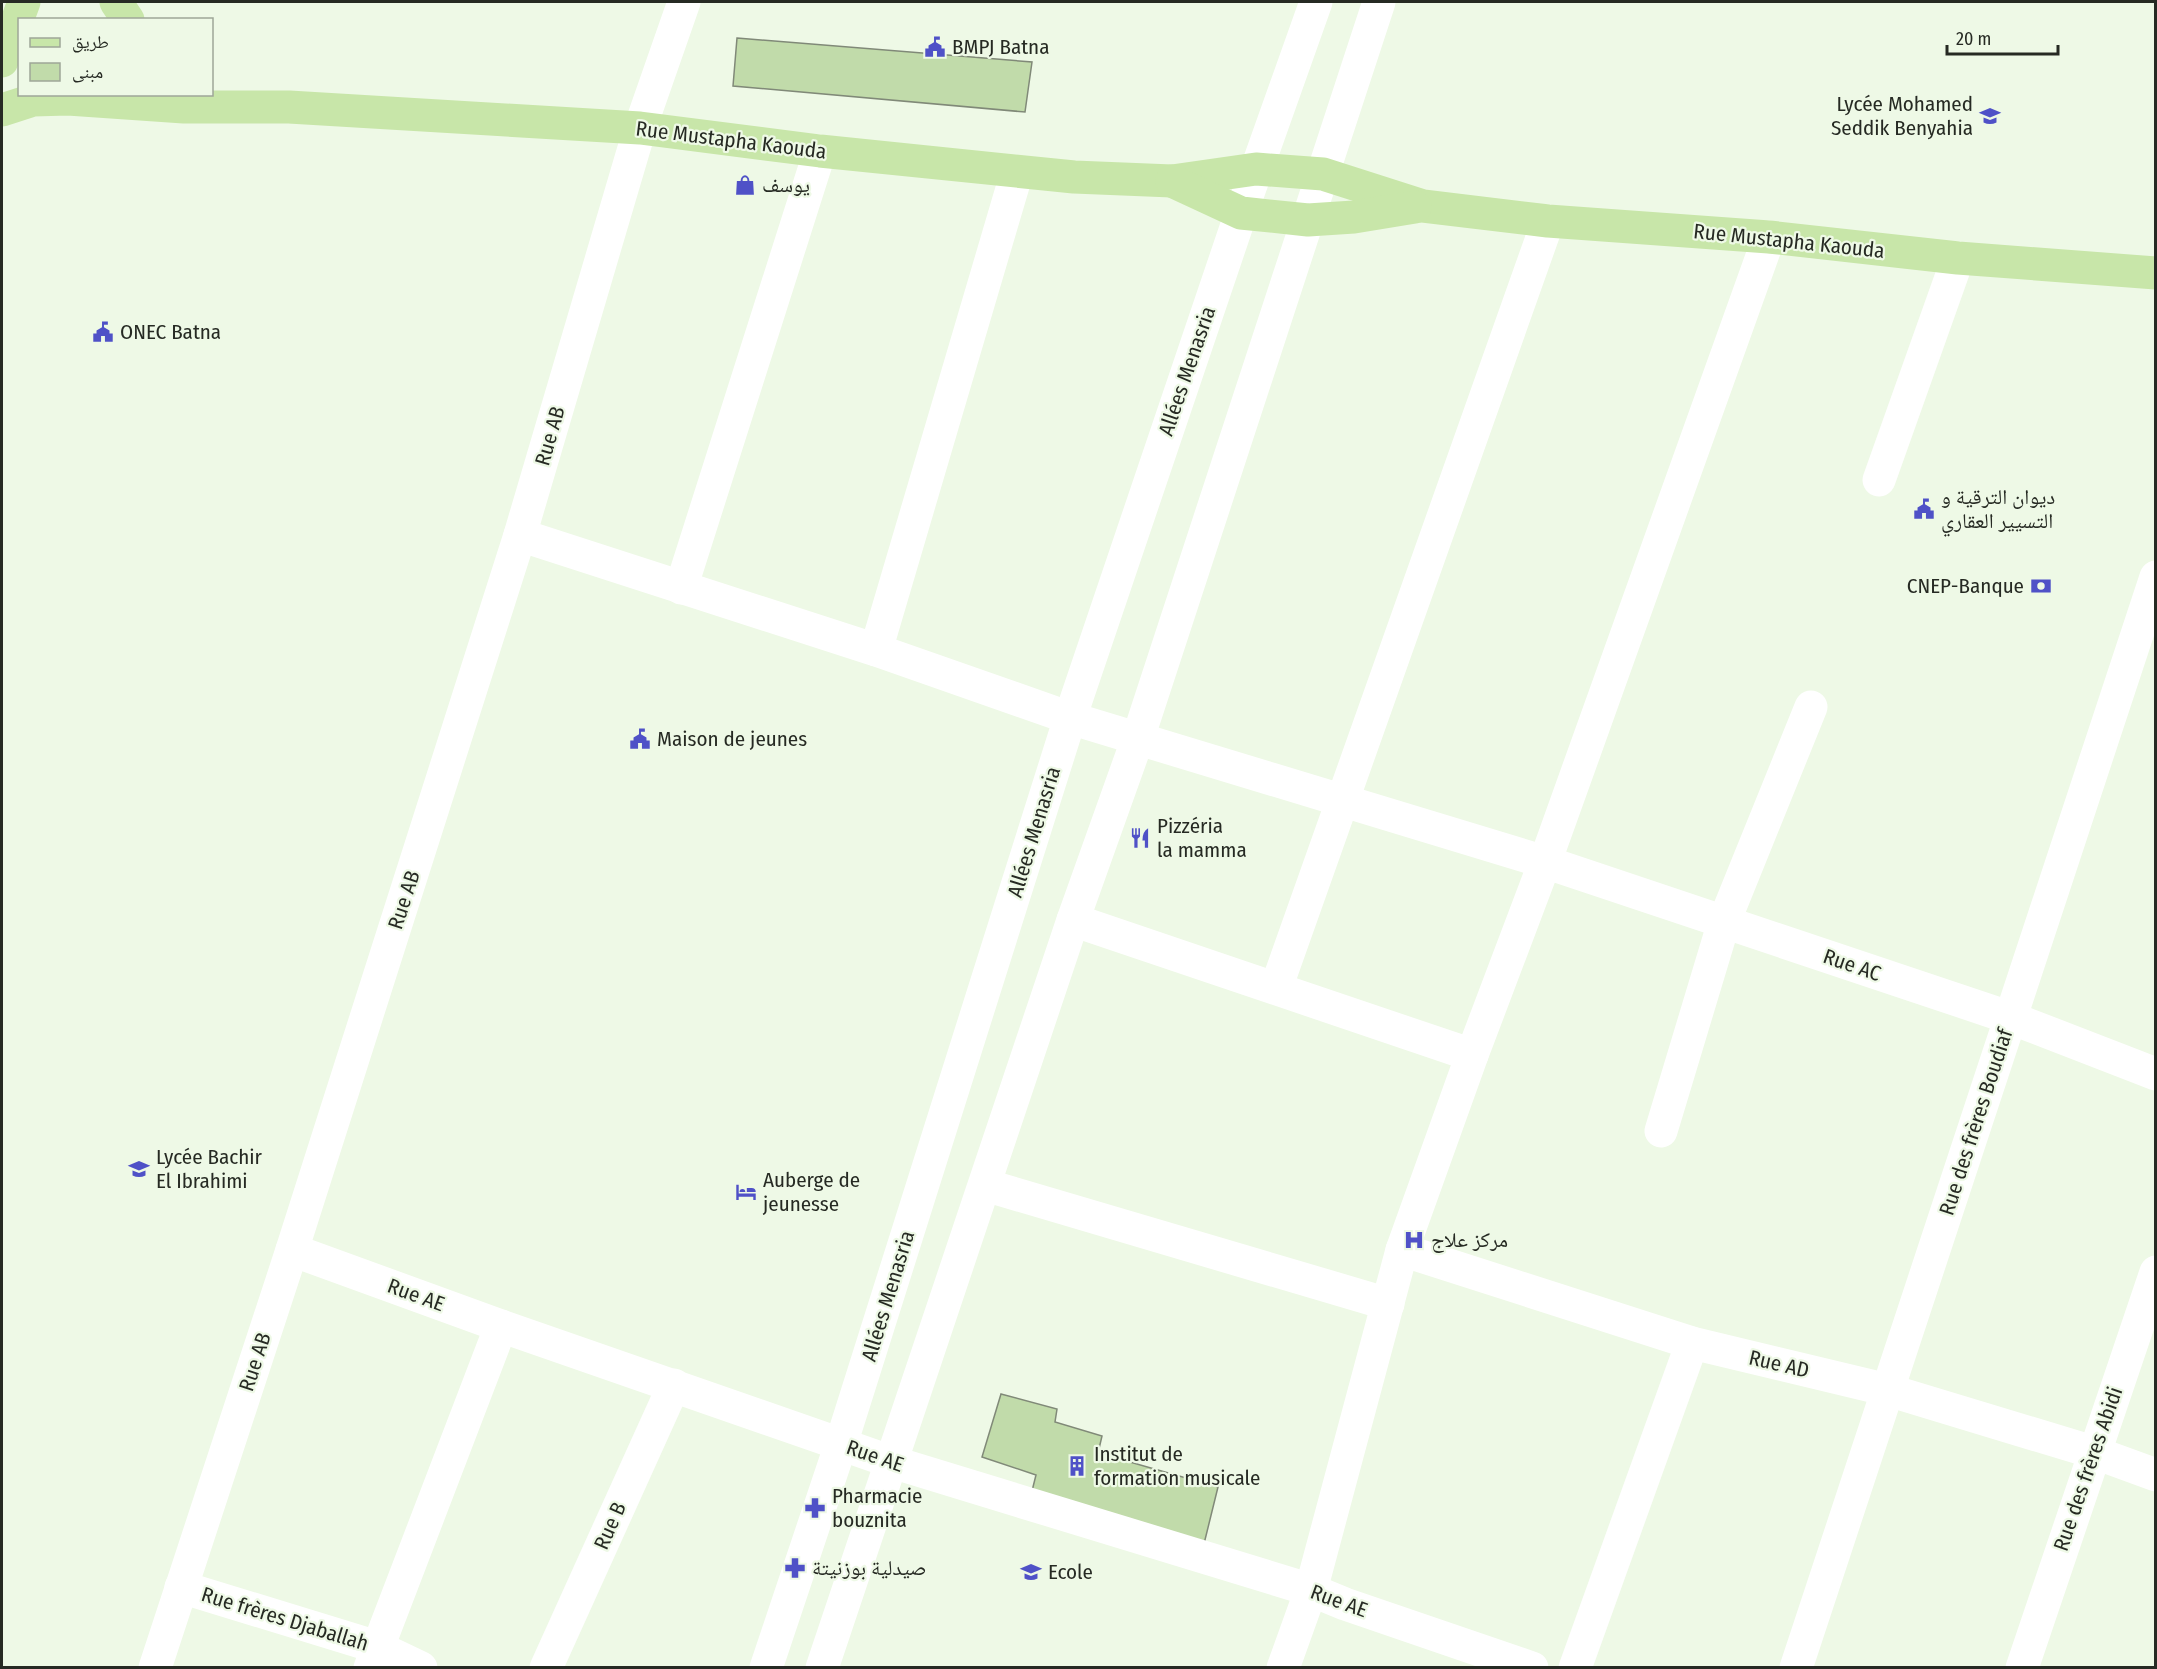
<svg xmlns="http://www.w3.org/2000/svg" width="2157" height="1669" font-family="'Fira Sans Condensed','Noto Naskh Arabic',sans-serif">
<rect width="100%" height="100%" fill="#eef9e6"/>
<g fill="#c1dbaa" stroke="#808978" stroke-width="1.5">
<path d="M737,38l295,24 -7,50 -292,-26z"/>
<path d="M1001,1394l56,15 -2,13 47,14 -4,17 120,34 -16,65 -172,-53 6,-24 -54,-18z"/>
</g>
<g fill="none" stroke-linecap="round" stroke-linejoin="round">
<g stroke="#fff" stroke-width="33">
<path d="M1879,480l79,-222"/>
<path d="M520,535l356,115 194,68 475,144 466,156 145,56"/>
<path d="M681,588l139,-437"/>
<path d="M876,650l141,-478"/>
<path d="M1073,920l399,135"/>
<path d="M1276,988l272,-767"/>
<path d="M1661,1131l63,-209 87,-215"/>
<path d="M985,1185l403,119"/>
<path d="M292,1250l209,76 391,136 419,128 34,14 187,64"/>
<path d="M1402,1250l290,93 196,47 205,62 63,23"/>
<path d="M181,1587l196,60 44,21"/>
<path d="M155,1668l137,-418 228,-715 120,-407 44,-126"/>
<path d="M370,1668l131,-342"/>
<path d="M546,1668l128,-283"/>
<path d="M766,1668l75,-224 229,-726 171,-505 75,-211"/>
<path d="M822,1668l251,-748 65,-182 241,-736"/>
<path d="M1283,1668l28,-78 91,-340 70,-195 73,-193 224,-625"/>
<path d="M1575,1668l117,-325"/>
<path d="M1796,1668l360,-1091"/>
<path d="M2022,1668l134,-396"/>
</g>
<g stroke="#c8e6a9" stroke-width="33">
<path d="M116,2l12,18"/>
<path d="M2,61l22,-59"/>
<path d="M2,110l31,-10 35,-1 116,8h105l351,21 180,23 254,26 98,4 84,-12 67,5 100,32 125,15 221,16 189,21 198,15"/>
<path d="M1172,181l69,32 67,7 46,-3 61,-10"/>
</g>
</g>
<defs>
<g id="civic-bare" transform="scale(1.62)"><path d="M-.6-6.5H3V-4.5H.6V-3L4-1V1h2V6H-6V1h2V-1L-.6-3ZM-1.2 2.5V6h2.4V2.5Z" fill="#4f51c7" stroke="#eef9e6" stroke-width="2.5" paint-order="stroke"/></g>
<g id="school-bare" transform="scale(1.62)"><path d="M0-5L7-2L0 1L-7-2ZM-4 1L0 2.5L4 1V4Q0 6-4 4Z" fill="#4f51c7" stroke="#eef9e6" stroke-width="2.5" paint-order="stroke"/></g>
<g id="shop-bare" transform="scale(1.62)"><path d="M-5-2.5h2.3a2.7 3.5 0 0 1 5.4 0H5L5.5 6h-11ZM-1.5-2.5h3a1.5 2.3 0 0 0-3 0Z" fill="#4f51c7" stroke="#eef9e6" stroke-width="2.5" paint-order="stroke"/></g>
<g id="bank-bare" transform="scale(1.62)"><path d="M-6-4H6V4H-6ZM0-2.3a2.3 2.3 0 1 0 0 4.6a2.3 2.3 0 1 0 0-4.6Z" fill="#4f51c7" stroke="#eef9e6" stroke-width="2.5" paint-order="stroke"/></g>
<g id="restaurant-bare" transform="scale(1.62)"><path d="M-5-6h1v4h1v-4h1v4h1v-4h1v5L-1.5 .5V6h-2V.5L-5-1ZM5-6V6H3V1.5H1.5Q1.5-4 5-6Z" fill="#4f51c7" stroke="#eef9e6" stroke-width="2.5" paint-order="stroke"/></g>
<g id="hotel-bare" transform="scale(1.62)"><path d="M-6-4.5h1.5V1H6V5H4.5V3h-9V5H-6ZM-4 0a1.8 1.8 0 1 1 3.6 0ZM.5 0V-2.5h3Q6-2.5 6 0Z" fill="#4f51c7" stroke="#eef9e6" stroke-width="2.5" paint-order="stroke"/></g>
<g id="hospital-bare" transform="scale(1.62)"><path d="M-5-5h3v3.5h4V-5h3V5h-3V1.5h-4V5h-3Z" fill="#4f51c7" stroke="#eef9e6" stroke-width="2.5" paint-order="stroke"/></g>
<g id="building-bare" transform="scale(1.62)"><path d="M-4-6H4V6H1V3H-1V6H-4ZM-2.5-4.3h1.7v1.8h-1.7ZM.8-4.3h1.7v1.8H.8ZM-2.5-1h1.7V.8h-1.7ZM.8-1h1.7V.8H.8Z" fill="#4f51c7" stroke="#eef9e6" stroke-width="2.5" paint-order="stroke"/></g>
<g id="pharmacy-bare" transform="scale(1.62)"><path d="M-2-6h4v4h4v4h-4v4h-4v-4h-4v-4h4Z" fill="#4f51c7" stroke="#eef9e6" stroke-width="2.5" paint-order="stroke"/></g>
</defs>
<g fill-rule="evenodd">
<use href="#civic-bare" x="935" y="47"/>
<use href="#school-bare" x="1990" y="116"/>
<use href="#shop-bare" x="745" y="185"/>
<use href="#civic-bare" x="103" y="332"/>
<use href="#civic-bare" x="1924" y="509"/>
<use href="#bank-bare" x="2041" y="586"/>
<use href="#civic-bare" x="640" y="739"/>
<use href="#restaurant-bare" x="1140" y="838"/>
<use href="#school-bare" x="139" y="1169"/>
<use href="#hotel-bare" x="746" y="1192"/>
<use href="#hospital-bare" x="1414" y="1240"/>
<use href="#building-bare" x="1077" y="1466"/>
<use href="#pharmacy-bare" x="815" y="1508"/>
<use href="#pharmacy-bare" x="795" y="1568"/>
<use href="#school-bare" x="1031" y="1572"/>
</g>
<g text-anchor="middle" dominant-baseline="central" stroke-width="4.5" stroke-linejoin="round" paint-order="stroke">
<g font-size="21" fill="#262a23" stroke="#eef9e6" text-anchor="start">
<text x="952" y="47">BMPJ Batna</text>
<text x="1973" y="104" text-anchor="end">Lycée Mohamed<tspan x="1973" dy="24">Seddik Benyahia</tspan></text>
<text x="762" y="185">يوسف</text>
<text x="120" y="332">ONEC Batna</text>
<text x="1941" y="497">ديوان الترقية و<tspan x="1941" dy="24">التسيير العقاري</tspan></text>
<text x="2024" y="586" text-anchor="end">CNEP-Banque</text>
<text x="657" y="739">Maison de jeunes</text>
<text x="1157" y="826">Pizzéria<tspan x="1157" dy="24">la mamma</tspan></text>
<text x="156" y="1157">Lycée Bachir<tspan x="156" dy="24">El Ibrahimi</tspan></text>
<text x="763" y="1180">Auberge de<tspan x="763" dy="24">jeunesse</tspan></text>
<text x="1431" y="1240">مركز علاج</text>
<text x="1094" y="1454">Institut de<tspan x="1094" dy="24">formation musicale</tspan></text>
<text x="832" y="1496">Pharmacie<tspan x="832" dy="24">bouznita</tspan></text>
<text x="812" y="1568">صيدلية بوزنيتة</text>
<text x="1048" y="1572">Ecole</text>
</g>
<g font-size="21" fill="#262a23" stroke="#eef9e6">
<text transform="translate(731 140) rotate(7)">Rue Mustapha Kaouda</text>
<text transform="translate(1789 241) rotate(6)">Rue Mustapha Kaouda</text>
<text transform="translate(1187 371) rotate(-71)">Allées Menasria</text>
<text transform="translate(550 436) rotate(-74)">Rue AB</text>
<text transform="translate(1034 832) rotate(-73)">Allées Menasria</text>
<text transform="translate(404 900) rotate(-72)">Rue AB</text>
<text transform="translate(1852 965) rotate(19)">Rue AC</text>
<text transform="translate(1976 1122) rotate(-72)">Rue des frères Boudiaf</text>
<text transform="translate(416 1295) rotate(20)">Rue AE</text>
<text transform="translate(888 1296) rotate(-73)">Allées Menasria</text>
<text transform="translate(255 1362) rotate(-72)">Rue AB</text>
<text transform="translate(1779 1364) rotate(13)">Rue AD</text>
<text transform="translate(875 1456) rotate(19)">Rue AE</text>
<text transform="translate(2088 1469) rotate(-71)">Rue des frères Abidi</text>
<text transform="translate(610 1526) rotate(-66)">Rue B</text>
<text transform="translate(1339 1601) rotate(20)">Rue AE</text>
<text transform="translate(285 1619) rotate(17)">Rue frères Djaballah</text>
</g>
</g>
<rect width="2157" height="1669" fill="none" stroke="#262a23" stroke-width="6"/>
<rect x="18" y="18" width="195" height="78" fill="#eef9e6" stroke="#9ea698" stroke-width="1.5"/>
<rect x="30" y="38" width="30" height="9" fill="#c8e6a9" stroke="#9ea698" stroke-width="1.5"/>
<text x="72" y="48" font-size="18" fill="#262a23">طريق</text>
<rect x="30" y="63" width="30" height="18" fill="#c1dbaa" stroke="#9ea698" stroke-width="1.5"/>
<text x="72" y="78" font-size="18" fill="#262a23">مبنى</text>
<path d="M1947 45v9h111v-9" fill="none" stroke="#262a23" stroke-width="3"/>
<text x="1956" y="45" font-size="18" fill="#262a23" stroke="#eef9e6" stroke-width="4.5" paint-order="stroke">20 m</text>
</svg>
